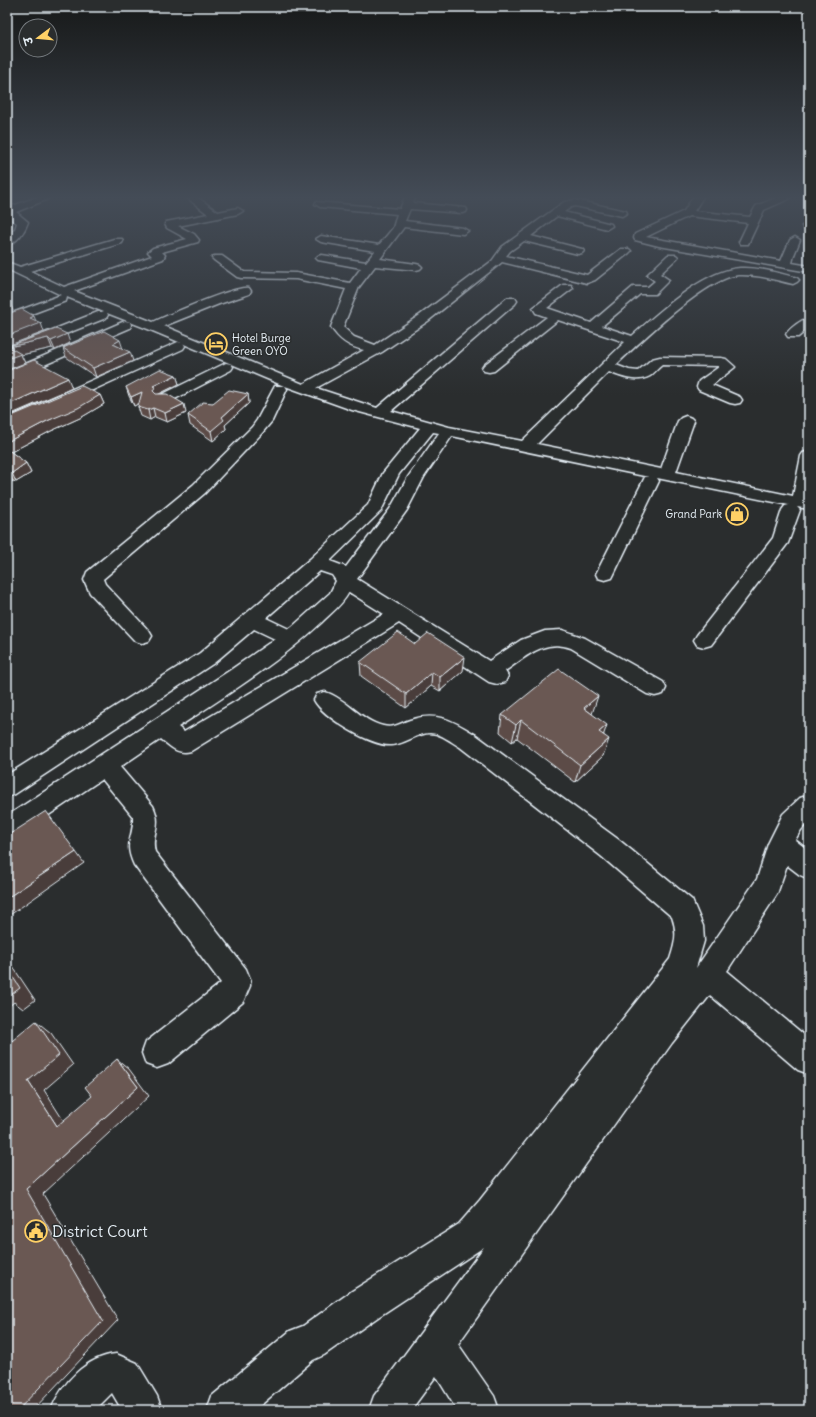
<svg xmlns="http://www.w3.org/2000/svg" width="816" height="1417" font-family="Delius,'Playpen Sans Deva',sans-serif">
<rect width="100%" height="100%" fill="#2a2d2e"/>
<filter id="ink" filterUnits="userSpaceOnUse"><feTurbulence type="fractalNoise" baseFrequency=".025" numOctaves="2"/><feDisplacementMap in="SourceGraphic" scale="8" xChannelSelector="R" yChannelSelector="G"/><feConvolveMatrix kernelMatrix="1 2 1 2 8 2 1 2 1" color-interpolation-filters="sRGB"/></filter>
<g filter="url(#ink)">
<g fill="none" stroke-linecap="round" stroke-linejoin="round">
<g stroke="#e8f1f8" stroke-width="3">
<g id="minor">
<path d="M37,197h13l-2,2 -32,13 12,10c-3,9 -11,21 -21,23v-9l8,-7 2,-6 -10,-7v-8z"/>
<path d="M186,197h11l21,15 20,-4 5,3 -5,3 -60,12 16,8 5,6 -1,2 -36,10 3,3 -2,4 -89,32 79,31c16,-7 83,-37 96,-34l2,3 -2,3 -30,10 -55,22 139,58 61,-34c-15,-3 -25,-10 -33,-23l15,-38 -50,-10 -55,-1 -4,-1 -23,-17 -2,-2 2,-2h8l22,16 52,1 54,10 11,-15 -43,-8 -2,-2 2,-2 4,-1 44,7 9,-11 -54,-9 -5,-3 5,-3 58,9 14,-17 4,-14 -77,-7 -5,-3 1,-2 84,7 5,-12h10l-2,6 53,5 1,2 -1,2 -4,1 -52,-4 -5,12 58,7 5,3 -5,3 -59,-7 -24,32 36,5 4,1 2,2 -2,2 -4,1 -41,-4 -16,21 -16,40 11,10 21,8 45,-30 72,-54 10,-14 62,-45 11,-2 51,11 1,2 -5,3 -47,-10 -4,1 -7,5 47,12 1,2 -5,3 -50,-13 -26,20 51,13 2,2 -2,2 -4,1 -54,-13 -14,10 -4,5 81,19 34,-26h8l2,2 -2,2 -34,27 -8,3 -85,-21 -74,59 -46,31 -66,36 61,20 130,-110h8l2,3 -2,3 -124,107 58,16 73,14 103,-99 -67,-22 -64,51 -5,1 -5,-1 -2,-3 2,-3 63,-48 -11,-4 -3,-5 30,-23h8l2,3 -26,20 44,15 42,-36h15l7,-6 -8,-6 2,-2 19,-18h8l2,2 -2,2 -16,15 9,6 -14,14h-15l-38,32 30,10c26,-23 72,-66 108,-68 19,-1 39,5 57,10l2,2 -2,2 -4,2c-18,-4 -36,-10 -55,-9 -32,3 -98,67 -122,90l13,5 9,1 14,-12 8,-2 61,1 5,1 9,8 -23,18 28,12 2,3 -2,3 -5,1 -5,-1 -31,-13 -2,-3 2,-6 20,-14 -1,-1 -56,-1c-4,3 -8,8 -12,11 -13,7 -29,1 -41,-4l-72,72 124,25 17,-48 3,-3 5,-2 5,2 3,3 -18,51 117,24 8,-40 2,-3 6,-2v58l-12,-2 3,3 -12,33 -77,102 -7,2 -7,-2 -3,-5 3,-5 76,-97 9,-28 3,-4 4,-1 -132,-27 2,3 -45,93 -2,4 -7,2 -7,-2 -2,-4 47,-93 2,-4h4l-197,-41 -28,41 -17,33 -50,69 132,82 32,-21 24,-9 17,-1 23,8 78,44 3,6 -3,6 -8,2 -8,-2 -76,-46c-27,-10 -45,9 -66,23l3,5 -3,6 -8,2 -8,-2 -90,-59 -208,128c-13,4 -20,-4 -30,-12l-41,28 33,39c10,21 -3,27 2,46l91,117 4,10v7l-7,16 -75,62 -11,4 -11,-4 -4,-11 4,-11 75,-59 -87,-118c-11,-24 0,-26 -1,-48l-31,-38 -77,52 -9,3 -9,-3v-15l222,-145 46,-32 -21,-10 -40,34 -199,131 -8,3v-22l193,-122 110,-94 58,-54 15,-32 37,-45 -68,-18 -67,-24 2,3 -15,32 -10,12 -57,60 -102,86 2,5 44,47 3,5 -3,5 -7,2 -7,-2 -45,-48 -6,-13 3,-8 106,-87 59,-58 5,-7 18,-34h9l-136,-57 -41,-16 1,2 -2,3 -99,39v-9l91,-36h6l-37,-15 -1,4 -59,22v-8l54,-20 -54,-26v-7l13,5 94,-28h8l1,2 -1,2 -92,28 34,16 88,-31 -4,-4 5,-4 34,-9 -20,-11 -2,-4 1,-2 42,-8zM433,432l6,1 -31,44 -18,32 -44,58 -16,-6 51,-50 18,-37zM320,571l12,4 4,6 -6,12 -38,34 -3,2 -23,-11zM349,592l35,22 -200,118 -6,-5c49,-32 100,-64 143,-104 10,-10 21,-18 28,-31z"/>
<path d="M693,197h10l-9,14 56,6 6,-11 22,-9h13l-2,2 -25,11 -16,34h-8l-1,-2 9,-19 -59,-7 -43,21 135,24 9,-21 5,-3 5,3 -6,15 -2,8 17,3v6l-150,-26 -24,-6 -1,-2 1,-4 49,-23z"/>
<path d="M809,222v9l-4,-1 -3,-4z"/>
<path d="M809,318v10l-11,9h-10l-2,-3c5,-7 15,-14 23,-16z"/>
<path d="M125,321l5,1 1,3 -1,3 -123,53v-9z"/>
<path d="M178,342l5,1 2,3 -2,3 -176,80v-11z"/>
<path d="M226,363l5,1 2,3 -2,3 -62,32 -5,1 -5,-1 -2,-3 2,-3z"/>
<path d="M325,692c21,6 36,29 58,34 10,3 18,-3 27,-6 27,-9 43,1 66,15l143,105 73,60 11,26 1,15 -8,27 61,-89 11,-35 15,-30 17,-16 9,-3v26l-8,9 -6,10 14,11v28l-9,-4 -13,-10 -10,29 -50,77 82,68v35l-11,-4 -88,-75 -38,48 -214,301 36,52 5,14h-42l-21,-34 -25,34h-42l5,-14 110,-149 -106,70 -54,38 -11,5 -58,50h-48l5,-14 78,-65 13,-5 49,-35 107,-67 21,-24 190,-241c5,-15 8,-26 2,-42l-71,-61 -141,-109c-9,-5 -19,-14 -30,-14 -13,0 -25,11 -38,12 -20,2 -69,-28 -78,-45l3,-6z"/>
<path d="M116,1354l21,9 20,33 5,14h-40l-10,-17 -17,17h-44c11,-27 35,-53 65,-56z"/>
</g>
</g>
<use href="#minor" fill="#2a2d2e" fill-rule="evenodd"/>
</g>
<g fill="#5b4c47" stroke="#e8f1f8">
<path d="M56,329l14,14 -15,7 -3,-2 -31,7 4,8 -18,-16z"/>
<path d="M63,348h60l10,13 -37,16 -30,-20z"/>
<path d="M176,375l3,9 -21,10 28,19 -19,9 -12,-5 -5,3 -9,-4 -3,-9 1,-4 -5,3 -5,-10 -3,-9z"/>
<path d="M248,394l1,9 -24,22 1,4 -13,12 -23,-16 -2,-10 25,-12z"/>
<path d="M100,395l4,9 -22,13 -31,14 -40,21 15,11 5,10 -15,9 -3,-1 -6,3v-66z"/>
<path d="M415,644l48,27 -23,20 -9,-5 -25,22 -45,-32 -1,-14z"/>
<path d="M592,714l12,21 -1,21 -28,26 -58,-44 -5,4 -12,-10 2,-17z"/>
</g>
<g fill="#4a3e3a" stroke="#e8f1f8">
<path d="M10,302l3,9 -6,3v-11z"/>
<path d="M34,316l3,8 4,-1 3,9 -37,14v-10l23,-18z"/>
<path d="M67,334l3,9 -15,7 -4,-9z"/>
<path d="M48,338l4,10 -31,7 4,8 -18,7v-11l2,-12z"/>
<path d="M120,340l3,9 -10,-5z"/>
<path d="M130,352l3,9 -37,16 -3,-9z"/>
<path d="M176,375l3,9 -22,11 -4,-4v-5z"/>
<path d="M68,378l4,10 -65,28v-11z"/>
<path d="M142,392l2,9 -10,5 -3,-9z"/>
<path d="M248,394l1,9 -24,22 1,4 -13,12 -2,-10 11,-14z"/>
<path d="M100,395l4,9 -22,13 -31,14 -44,23v-12l40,-21z"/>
<path d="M184,404l2,9 -19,9 -2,-9z"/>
<path d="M153,408l2,9 -5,3 -2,-10z"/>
<path d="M26,463l5,10 -15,9 -4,-9z"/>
<path d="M8,471l5,10 -6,3v-12z"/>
<path d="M465,657l-2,14 -23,20v-14z"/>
<path d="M432,672l-1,14 -25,22v-14z"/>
<path d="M598,696l-6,18 -8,-6z"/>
<path d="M521,720l-4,18 -5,4 4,-17z"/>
<path d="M607,725l-6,17 -2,-10z"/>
<path d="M609,739l-6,17 -28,26 5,-17z"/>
<path d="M76,852l8,11 -77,54v-19z"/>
<path d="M7,958l28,42 -12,9 -9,-7 -7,6z"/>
<path d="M36,1021l15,12 22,32 -29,25 28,44 -15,-8 -29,-45z"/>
<path d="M117,1059l12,10 20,27 -106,98 75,126 -85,90h-15l8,-221 112,-102z"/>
</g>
<g fill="#6a5853" stroke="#e8f1f8">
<path d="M22,309l12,7 -4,2 11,5 -34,13v-22z"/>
<path d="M56,329l11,5 -16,7 -3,-3 -39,9 12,7 -14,5v-12z"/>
<path d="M104,331l16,9 -7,4 17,8 -37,16 -30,-20z"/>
<path d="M34,360l34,18 -61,27v-34z"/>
<path d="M160,369l16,6 -23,11 2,1 -2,4 3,3h11l17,10 -19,9 -12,-5 -5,2 -10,-3 4,-15 -11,5 -5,-10z"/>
<path d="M82,386l18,9 -22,13 -31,13 -40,21v-24z"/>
<path d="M229,390l19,4 -26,23 2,3 -13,11 -23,-16 15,-13 10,1z"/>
<path d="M7,449l19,14 -14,10 -4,-2 -1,1z"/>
<path d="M398,632l17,12 13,-11 37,24 -25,20 -8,-5 -26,22 -46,-32z"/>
<path d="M559,669l39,27 -14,12 23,17 -8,7 10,7 -29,26 -59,-45 -5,5 -14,-10z"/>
<path d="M46,811l30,41 -69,46v-62z"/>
<path d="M7,968l13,20 -12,9 -1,-1z"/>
<path d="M36,1021l23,34 -31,26 29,45 35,-30 -7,-9 32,-28 21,28 -112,102 77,132 -85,89h-11v-333l4,-4 -4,-7v-21z"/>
</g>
</g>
<linearGradient id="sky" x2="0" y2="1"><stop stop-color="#171919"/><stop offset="0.5" stop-color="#444c57"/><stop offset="1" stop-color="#444c57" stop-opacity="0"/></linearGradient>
<rect width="816" height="395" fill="url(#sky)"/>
<defs>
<g id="hotel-ring" transform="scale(1.15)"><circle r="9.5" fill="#2a2d2e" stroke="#ffd166" stroke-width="1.5"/><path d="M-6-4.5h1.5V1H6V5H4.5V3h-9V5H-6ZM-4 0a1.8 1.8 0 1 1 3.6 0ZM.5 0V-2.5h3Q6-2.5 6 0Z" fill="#ffd166"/></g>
<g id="shop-ring" transform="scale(1.15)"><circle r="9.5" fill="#2a2d2e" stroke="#ffd166" stroke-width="1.5"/><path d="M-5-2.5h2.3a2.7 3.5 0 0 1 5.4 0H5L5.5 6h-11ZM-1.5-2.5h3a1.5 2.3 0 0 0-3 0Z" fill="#ffd166"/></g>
<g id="civic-ring" transform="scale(1.15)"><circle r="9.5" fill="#2a2d2e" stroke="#ffd166" stroke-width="1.5"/><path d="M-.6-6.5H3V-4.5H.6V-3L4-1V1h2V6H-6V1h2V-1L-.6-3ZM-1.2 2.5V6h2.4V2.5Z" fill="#ffd166"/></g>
</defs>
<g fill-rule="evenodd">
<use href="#hotel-ring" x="216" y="344"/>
<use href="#shop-ring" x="737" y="514"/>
<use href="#civic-ring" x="36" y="1231"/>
</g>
<g text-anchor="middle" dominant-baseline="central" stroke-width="3" stroke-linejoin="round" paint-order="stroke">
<g font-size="11" fill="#e8f1f8" stroke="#2a2d2e" text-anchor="start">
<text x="232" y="338">Hotel Burge<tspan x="232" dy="13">Green OYO</tspan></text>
<text x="722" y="514" text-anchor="end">Grand Park</text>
</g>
<g font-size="16" fill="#e8f1f8" stroke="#2a2d2e" text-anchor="start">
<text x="52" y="1231">District Court</text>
</g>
</g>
<rect width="816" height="1417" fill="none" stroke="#2a2d2e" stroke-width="24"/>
<rect x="12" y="12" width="792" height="1393" fill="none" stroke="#e8f1f8" stroke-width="1.5" filter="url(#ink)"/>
<g transform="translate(38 38) rotate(254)"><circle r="19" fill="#2a2d2e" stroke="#767b7f"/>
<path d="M0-3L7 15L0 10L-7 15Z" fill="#ffd166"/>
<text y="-6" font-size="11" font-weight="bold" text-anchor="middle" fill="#e8f1f8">उ</text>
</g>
</svg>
